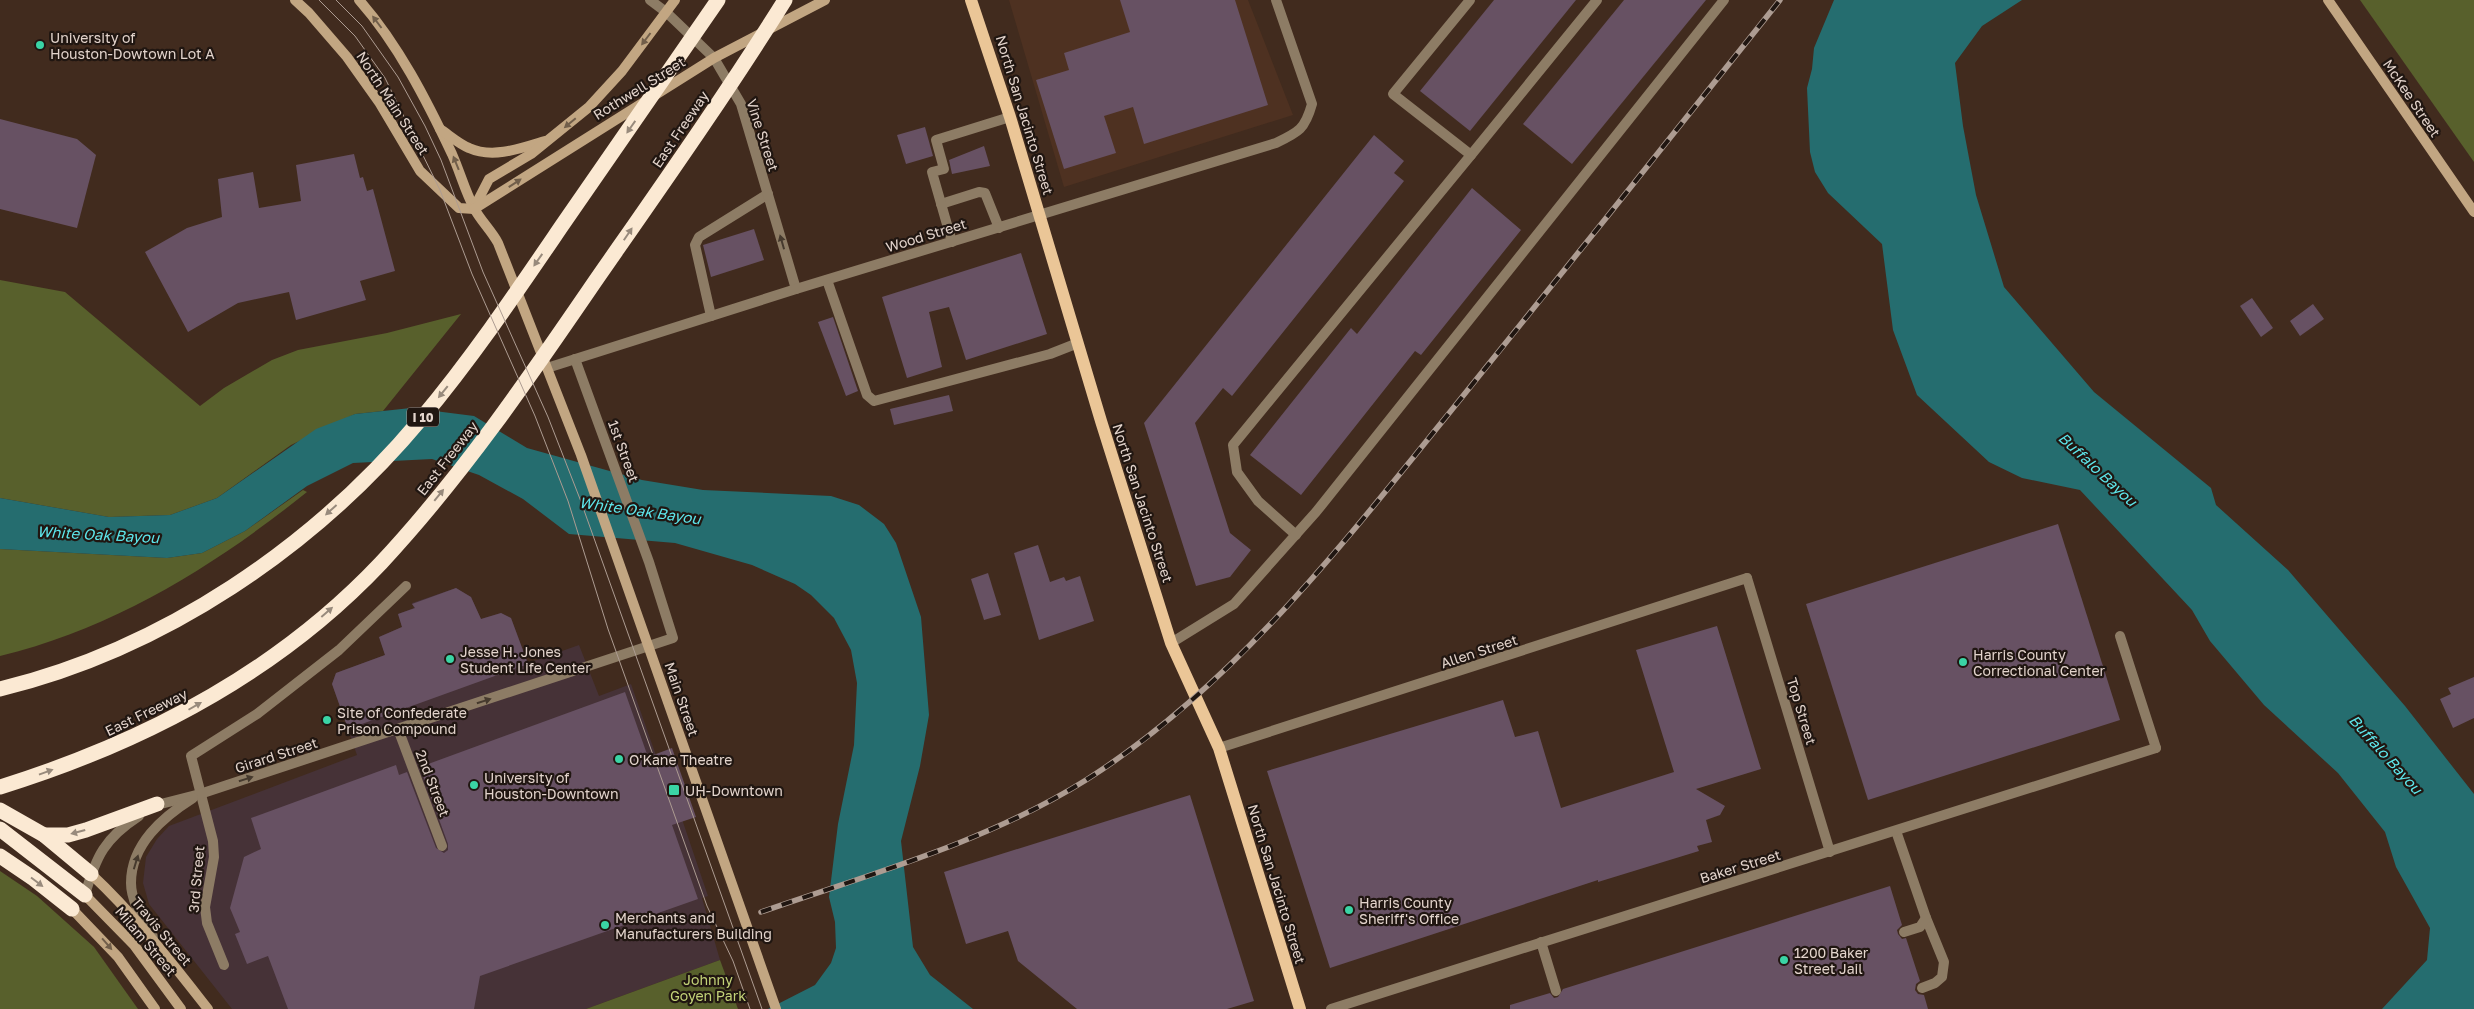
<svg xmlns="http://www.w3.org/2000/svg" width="2474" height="1009" font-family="'Golos Text',sans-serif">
<rect width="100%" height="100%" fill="#412b1e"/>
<path fill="#4e3121" d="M1009,0h239l45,115 -229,72z"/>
<path fill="#463237" d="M456,588l15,9 10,22 20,-6 10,5 17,45 51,-18 20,51 32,-12 28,80 4,-1 45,133 -6,2 18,62 -134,49h-354l-83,-105 -6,-21 3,-26 11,-18 12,-13 188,-71 -25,-71 4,-11 49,-18 -6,-18 23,-10 -4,-13 16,-6 -2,-5z"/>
<g fill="#58602c">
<path d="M2360,0h114v162z"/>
<path d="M0,280l65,12 135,114 24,-18 48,-28 26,-10 89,-17 74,-19 -78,97 -28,3 -64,31 -74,53 -47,17 -61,2 -109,-19z"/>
<path d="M303,490l4,2c-91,73 -192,136 -307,164v-107l167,9 35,-5 43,-22z"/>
<path d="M0,871l37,25 57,51 44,62h-138z"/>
<path d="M720,960l18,49h-152z"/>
</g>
<g fill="#256d6f">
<path d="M1834,0h188l-40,26 -27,37 8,63 13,69 28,92 90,105 117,96 5,17 72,65 117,136 69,88v215h-92l45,-49 3,-32 -34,-61 -11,-35 -47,-59 -74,-68 -54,-64 -18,-31 -112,-120 -58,-12 -33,-16 -72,-67 -24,-65 -11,-86 -54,-51 -13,-21 -5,-20 -3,-64 5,-19 2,-21z"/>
<path d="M411,408l63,8 53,32 115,32 61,10 128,6 28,9 25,19 12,19 25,74 8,98 -9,51 -19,75 12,106 17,28 43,34h-205l47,-24 16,-22 5,-15 -1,-26 -6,-25 9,-73 16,-79 3,-62 -6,-33 -17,-32 -23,-23 -16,-11 -43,-19 -77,-22 -106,-9 -46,-35 -44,-24 -47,-16 -79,4 -46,23 -62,45 -43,22 -35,5 -167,-9v-51l109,19 61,-2 47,-17 99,-69 39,-15z"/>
</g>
<g fill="#675163">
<path d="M1120,0h115l33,105 -124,39 -11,-37 -29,9 12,37 -52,16 -28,-89 33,-10 -5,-17 66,-21z"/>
<path d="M1494,0h82l-106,131 -50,-40z"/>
<path d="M1624,0h82l-134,164 -49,-40z"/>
<path d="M0,119l77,20 19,16 -19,73 -77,-19z"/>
<path d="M925,127l8,29 -27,8 -9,-29z"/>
<path d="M1374,135l30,26 -10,12 10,8 -172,215 -9,-8 -28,35 35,110 21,17 -21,27 -34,9 -52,-163z"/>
<path d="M984,146l6,20 -38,8 -3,-14z"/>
<path d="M354,154l6,24 3,-1 4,14 6,-2 22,82 -35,10 6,19 -70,20 -7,-28 -51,11 -50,29 -43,-80 42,-24 35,-11 -4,-38 35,-7 6,36 42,-7 -5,-36z"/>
<path d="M1472,188l49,42 -100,125 -6,-4 -114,144 -51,-40 101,-127 6,6z"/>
<path d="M754,229l10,31 -53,17 -8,-32z"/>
<path d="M1021,253l26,81 -81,26 -17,-53 -20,5 13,55 -35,11 -25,-81z"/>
<path d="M2252,298l21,30 -12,9 -21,-31z"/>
<path d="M2313,304l11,15 -24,17 -10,-15z"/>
<path d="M833,317l25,74 -12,5 -28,-74z"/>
<path d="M949,395l4,16 -59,14 -4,-16z"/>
<path d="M2058,524l62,196 -252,80 -62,-196z"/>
<path d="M1038,545l12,37 14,-5 2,4 14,-5 14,45 -55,19 -25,-87z"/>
<path d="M988,573l13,42 -17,5 -13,-41z"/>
<path d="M456,588l15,9 10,22 20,-6 10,5 17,46 -180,65 -16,-45 4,-11 49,-18 -6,-18 23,-10 -4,-13 17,-6 -3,-4z"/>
<path d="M1717,626l44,143 -65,20 29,17 -5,9 -14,5 6,22 -15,4 2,5 -101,31v-2l-268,88 -63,-197 236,-71 12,37 23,-6 23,77 113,-36 -38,-122z"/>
<path d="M2474,677v41l-21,10 -13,-29 11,-5 -3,-6z"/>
<path d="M625,692l23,65 24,-9 24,69 -24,8 26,74 -218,77 -6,33h-186l-20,-53 -21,8 -12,-30 5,-2 -10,-24 14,-51 17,-8 -10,-31 145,-53 3,10 8,-3 29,76 8,5 4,-3v-6l-28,-77z"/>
<path d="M1190,795l64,206 -27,8h-150l-59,-48 -10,-30 -42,13 -22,-72z"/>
<path d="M1890,886l12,39 -5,5 1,4 4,5 4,-1 14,43 -4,3 -1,6 3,4 6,1 4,14h-418v-4l40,-12 4,5 4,-1 5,-8z"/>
</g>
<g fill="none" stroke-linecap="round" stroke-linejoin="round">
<g stroke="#8d7c65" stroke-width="10">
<path d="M650,0l16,12"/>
<path d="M1471,155l126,-155"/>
<path d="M941,204l38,-12 6,1 14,35"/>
<path d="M952,242l-20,-70 12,-3 -8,-29 74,-23"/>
<path d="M827,280l40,115 7,6 176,-47 28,-11"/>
<path d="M711,316l-16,-71 4,-8 69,-43"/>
<path d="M1296,535l-38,-34 -21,-29 -4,-27 238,-290 -78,-61 77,-94"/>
<path d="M2120,636l36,112"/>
<path d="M1171,643l63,-39 82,-92 408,-512"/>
<path d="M398,729l44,117"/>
<path d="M1219,748l528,-170"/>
<path d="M1896,831l30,87 18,44 -2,15 -7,6 -13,5"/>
<path d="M1904,932l16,-5 6,-9"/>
<path d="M1541,942l15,49"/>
<path d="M224,965l-17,-42 -2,-16 9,-50 -1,-16 -22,-85 66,-42 82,-64 67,-64"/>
</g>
<g stroke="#8d7c65" stroke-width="10">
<path d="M666,12l48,46 27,46 55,185"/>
<path d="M547,368l249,-79 480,-146c23,-11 29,-14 36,-39l-36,-104"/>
<path d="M1747,578l83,274"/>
<path d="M153,806l47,-12 473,-156 -24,-76 -74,-203"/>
<path d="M85,895c11,-39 20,-57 54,-79"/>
<path d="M153,937c-9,-16 -22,-35 -22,-54 0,-39 32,-66 62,-85"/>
<path d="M1331,1009l825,-261"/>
</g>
<g stroke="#c2a682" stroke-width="10">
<path d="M295,0l14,13 38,44 32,45 41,69 39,37 15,1"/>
<path d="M359,0c39,44 68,101 93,154 8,18 13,37 22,54 6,12 17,22 24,35l83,212 195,554"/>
<path d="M2328,0l146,212"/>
<path d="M440,129c9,6 19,15 29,19 24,11 53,0 76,-7"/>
<path d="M474,208l15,-29 42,-25 58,-47 33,-36 53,-71"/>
<path d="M474,209l240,-151 111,-58"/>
<path d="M91,874c44,41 80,88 117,135"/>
<path d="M85,895l49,50 47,64"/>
<path d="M72,909l46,48 37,52"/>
</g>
<path stroke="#ebc697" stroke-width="12" d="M971,0l39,117 91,304 70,222 48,105 81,261"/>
<g stroke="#fbe9d3" stroke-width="15">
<path d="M0,689c164,-40 314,-142 421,-270 52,-62 97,-129 142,-195 52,-75 103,-149 155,-224"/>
<path d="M0,787c142,-44 278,-115 381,-224 81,-87 148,-185 215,-283 64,-92 129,-184 189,-280"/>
<path d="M0,810l44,25 47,39"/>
<path d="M0,829l85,66"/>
<path d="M44,835h24l18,-5 71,-26"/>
<path d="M0,856l34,23 38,30"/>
</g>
<g stroke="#ad9c92" stroke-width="1">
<path d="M319,0l36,36 30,42 55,112 32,84 63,142 33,85 40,128 99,277 26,55 17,48"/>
<path d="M336,0l26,26 36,51 27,49 16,34 42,112 65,145 32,82 182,510"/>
</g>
<g stroke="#ad9c92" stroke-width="5.5">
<path id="rail" d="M761,912c109,-38 226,-70 325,-132 147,-93 256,-235 364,-368 111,-137 220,-274 330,-412"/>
</g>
<use href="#rail" stroke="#201611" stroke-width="4" stroke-dasharray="11" stroke-linecap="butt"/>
</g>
<defs><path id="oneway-solid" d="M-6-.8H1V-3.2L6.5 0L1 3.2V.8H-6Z" transform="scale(1.25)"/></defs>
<g fill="#715e4a">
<use href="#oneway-solid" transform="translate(377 22) rotate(-127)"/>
<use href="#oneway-solid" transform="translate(646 39) rotate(127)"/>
<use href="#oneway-solid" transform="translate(570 123) rotate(140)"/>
<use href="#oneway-solid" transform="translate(456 163) rotate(-112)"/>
<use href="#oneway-solid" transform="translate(515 183) rotate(-33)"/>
<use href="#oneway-solid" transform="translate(107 944) rotate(49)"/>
</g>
<g fill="#988a7c">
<use href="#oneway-solid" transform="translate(631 127) rotate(125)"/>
<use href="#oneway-solid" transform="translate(628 234) rotate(-56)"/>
<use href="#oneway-solid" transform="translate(538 260) rotate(125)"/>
<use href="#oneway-solid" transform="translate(443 392) rotate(129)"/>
<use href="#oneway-solid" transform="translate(439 495) rotate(-51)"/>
<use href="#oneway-solid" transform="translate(331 510) rotate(138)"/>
<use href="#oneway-solid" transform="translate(327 612) rotate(-41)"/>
<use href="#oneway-solid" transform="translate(195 706) rotate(-30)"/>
<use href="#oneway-solid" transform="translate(46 772) rotate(-20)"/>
<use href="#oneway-solid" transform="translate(78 832) rotate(165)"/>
<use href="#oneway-solid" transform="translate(37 882) rotate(37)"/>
</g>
<g fill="#463a2e">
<use href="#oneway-solid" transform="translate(782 242) rotate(-106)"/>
<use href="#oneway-solid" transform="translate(484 701) rotate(-18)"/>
<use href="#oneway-solid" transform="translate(246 779) rotate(-18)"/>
<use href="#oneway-solid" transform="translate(136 862) rotate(-73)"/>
</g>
<g fill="#3ad4a5" stroke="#201611" stroke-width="2">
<circle cx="40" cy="45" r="5"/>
<circle cx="450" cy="659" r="5"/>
<circle cx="1963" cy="662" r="5"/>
<circle cx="327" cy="720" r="5"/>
<circle cx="619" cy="759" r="5"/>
<circle cx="474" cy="785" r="5"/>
<rect x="668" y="784" width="12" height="12" rx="2.5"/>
<circle cx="1349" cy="910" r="5"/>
<circle cx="605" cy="925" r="5"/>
<circle cx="1784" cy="960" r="5"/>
</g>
<g text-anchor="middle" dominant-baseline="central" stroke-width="4.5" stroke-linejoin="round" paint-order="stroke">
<rect fill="#201611" stroke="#a89b94" stroke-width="1" x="407" y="407.5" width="32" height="19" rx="4"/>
<g font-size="12" font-weight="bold" fill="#e3d4cc">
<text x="423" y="417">I 10</text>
</g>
<g font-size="14" fill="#e3d4cc" stroke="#201611" text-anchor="start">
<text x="50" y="37">University of<tspan x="50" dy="16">Houston-Dowtown Lot A</tspan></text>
<text x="460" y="651">Jesse H. Jones<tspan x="460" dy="16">Student Life Center</tspan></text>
<text x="1973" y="654">Harris County<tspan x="1973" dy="16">Correctional Center</tspan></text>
<text x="337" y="712">Site of Confederate<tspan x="337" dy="16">Prison Compound</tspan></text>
<text x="629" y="759">O'Kane Theatre</text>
<text x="484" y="777">University of<tspan x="484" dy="16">Houston-Downtown</tspan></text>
<text x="685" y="790">UH-Downtown</text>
<text x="1359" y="902">Harris County<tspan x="1359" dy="16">Sheriff's Office</tspan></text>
<text x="615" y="917">Merchants and<tspan x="615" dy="16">Manufacturers Building</tspan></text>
<text x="1794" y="952">1200 Baker<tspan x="1794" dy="16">Street Jail</tspan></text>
</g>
<g font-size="14" fill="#e3d4cc" stroke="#201611">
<text transform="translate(639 88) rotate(-32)">Rothwell Street</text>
<text transform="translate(2412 98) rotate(56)">McKee Street</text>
<text transform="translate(393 103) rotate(57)">North Main Street</text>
<text transform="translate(1025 115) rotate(73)">North San Jacinto Street</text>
<text transform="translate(680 129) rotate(-56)">East Freeway</text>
<text transform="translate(763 135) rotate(72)">Vine Street</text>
<text transform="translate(926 235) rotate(-17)">Wood Street</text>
<text transform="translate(624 451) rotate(70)">1st Street</text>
<text transform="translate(447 458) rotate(-52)">East Freeway</text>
<text transform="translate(1143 503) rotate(72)">North San Jacinto Street</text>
<text transform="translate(1479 651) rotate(-18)">Allen Street</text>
<text transform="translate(682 699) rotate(71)">Main Street</text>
<text transform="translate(1802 711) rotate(73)">Top Street</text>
<text transform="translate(146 712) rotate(-26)">East Freeway</text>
<text transform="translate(276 755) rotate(-18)">Girard Street</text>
<text transform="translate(433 783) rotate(69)">2nd Street</text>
<text transform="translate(1740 866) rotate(-17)">Baker Street</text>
<text transform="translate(196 879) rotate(-85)">3rd Street</text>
<text transform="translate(1277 884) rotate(73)">North San Jacinto Street</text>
<text transform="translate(162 931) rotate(50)">Travis Street</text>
<text transform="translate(146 941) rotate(50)">Milam Street</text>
</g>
<g font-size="14" fill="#c3d378" stroke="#201611">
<text x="708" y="979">Johnny<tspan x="708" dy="16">Goyen Park</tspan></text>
</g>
<g font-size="15" font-style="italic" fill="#5de5ea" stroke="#201611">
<text transform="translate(2098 469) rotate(43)">Buffalo Bayou</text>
<text transform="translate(640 510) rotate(8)">White Oak Bayou</text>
<text transform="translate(98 534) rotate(3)">White Oak Bayou</text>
<text transform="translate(2386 754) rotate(48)">Buffalo Bayou</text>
</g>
</g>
</svg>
